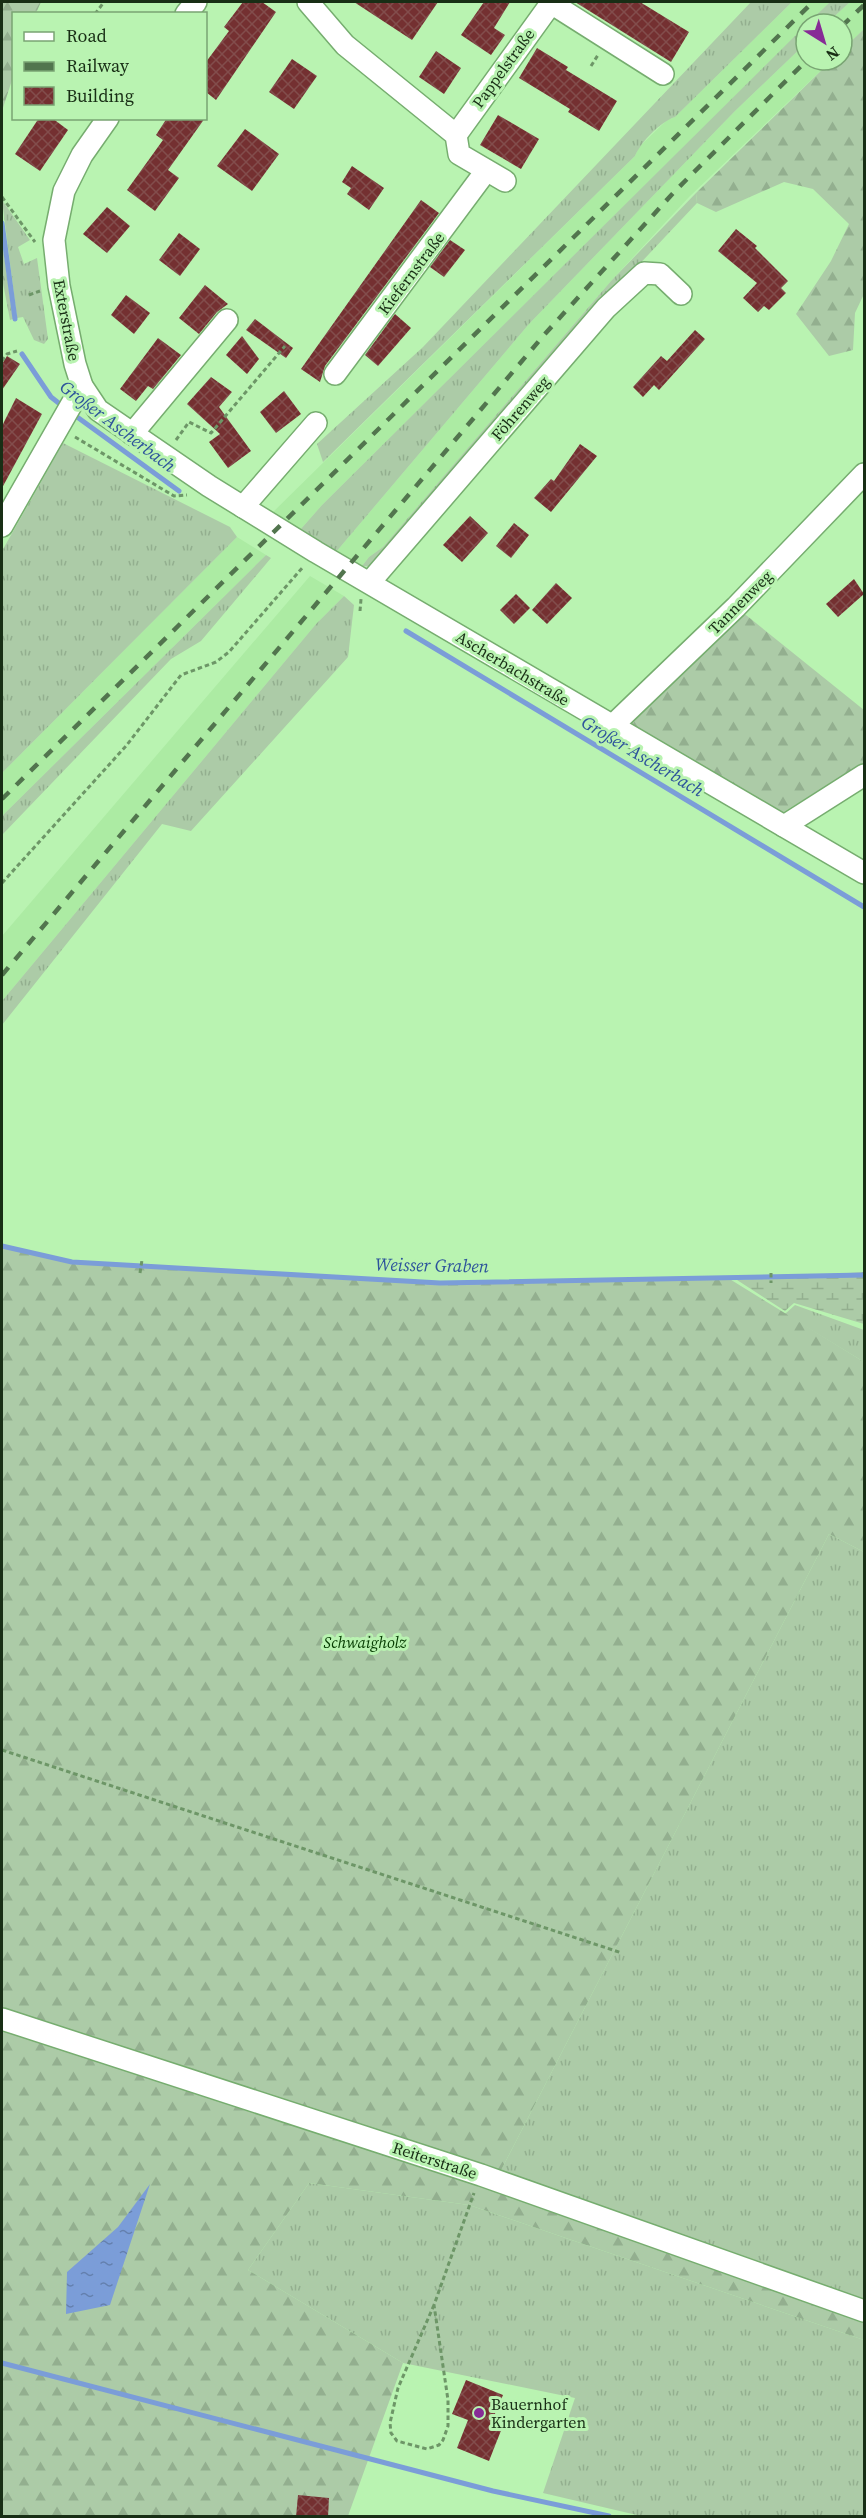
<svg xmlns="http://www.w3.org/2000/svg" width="866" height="2518" font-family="'Source Serif 4',serif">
<defs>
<pattern id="grass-tufts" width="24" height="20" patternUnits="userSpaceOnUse" patternTransform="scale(1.5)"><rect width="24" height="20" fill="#accba7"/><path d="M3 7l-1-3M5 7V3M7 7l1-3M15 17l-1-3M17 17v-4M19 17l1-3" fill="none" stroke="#93af8f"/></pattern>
<pattern id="forest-firs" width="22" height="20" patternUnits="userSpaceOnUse" patternTransform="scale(1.5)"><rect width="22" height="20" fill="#accba7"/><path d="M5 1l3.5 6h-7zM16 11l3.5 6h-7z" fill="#93af8f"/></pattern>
<pattern id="wetland-marsh" width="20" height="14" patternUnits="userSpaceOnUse" patternTransform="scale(1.5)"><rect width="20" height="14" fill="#accba7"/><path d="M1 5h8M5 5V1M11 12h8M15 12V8" fill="none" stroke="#93af8f"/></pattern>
<pattern id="water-ripples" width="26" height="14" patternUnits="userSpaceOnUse" patternTransform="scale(1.5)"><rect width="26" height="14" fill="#7b9dd8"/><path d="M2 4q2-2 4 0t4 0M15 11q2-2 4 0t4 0" fill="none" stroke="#6480ae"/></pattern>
<pattern id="building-cross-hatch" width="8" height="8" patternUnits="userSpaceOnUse" patternTransform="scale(1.5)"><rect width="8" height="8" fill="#743031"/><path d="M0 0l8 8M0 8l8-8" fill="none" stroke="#824d4c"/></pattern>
</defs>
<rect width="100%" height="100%" fill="#b9f3b1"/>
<g fill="#aceba3">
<path d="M792,2h38l-508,503 -22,25 -30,-15 365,-359 3,-8 29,-28 8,-3z"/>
<path d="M850,2h14v27l-22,21v-26h-16z"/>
<path d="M806,43v17h26l-143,137 -78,84 -228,266 -14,10 -7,9 -26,-14 193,-228 206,-213z"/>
<path d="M237,537l29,18 -264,261v-43z"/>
<path d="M310,576l34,20 -28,28 -314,377v-65z"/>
</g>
<g fill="url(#grass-tufts)">
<path d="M751,2h41l-117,115c-15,5 -34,25 -40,39l-312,306 -6,-18 106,-97z"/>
<path d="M830,2h20l-24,22h-19z"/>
<path d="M806,25v18l-71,68 -206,213 -193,228 -36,-22 22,-25z"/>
<path d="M696,193l1,10 -80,85 -241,279 -14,-1 7,-9 14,-10 228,-266z"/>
<path d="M2,200l28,40 -12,7 6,17 13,-6 11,81 -4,5 -10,-4 -11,-23 -6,1z"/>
<path d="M2,240l11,79 -3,1 -8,-42z"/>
<path d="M63,443l167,84 7,10 -235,236v-222z"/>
<path d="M266,555l5,3 -70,83 -30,18 -169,176v-19z"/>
<path d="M344,596l10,9 -6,52 -157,174 -29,-7 -160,201v-24l314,-377z"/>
<path d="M795,1305l69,25v32l-79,-48z"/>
<path d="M829,1534l35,18v759l-368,-131z"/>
<path d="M309,2183l160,22 395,135v176h-223l-98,-23 32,-95 -172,-35 -155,-93z"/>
</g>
<g fill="url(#forest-firs)">
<path d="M2,2h39l-5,11 -22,1 -1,63 -11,34z"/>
<path d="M864,29v265l-9,19 -2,37 -24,6 -33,-42 35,-53 18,-37 -36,-35 -29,-7 -68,30 -19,-9 -1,-10 136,-133h10v-10z"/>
<path d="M736,607l128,103v53l-82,50 -160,-93z"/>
<path d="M2,1246l70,16 368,21 288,-5 136,84v190l-35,-18 -333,646 368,131v29l-395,-135 -160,-22 -61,87 155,93 -55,153h-346z"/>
</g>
<path fill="url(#wetland-marsh)" d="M864,1272v52l-70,-21 -9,8 -48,-31z"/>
<path fill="url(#water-ripples)" d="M150,2184l-40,121 -44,9 1,-42 51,-45z"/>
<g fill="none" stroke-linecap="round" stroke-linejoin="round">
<g stroke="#7b9dd8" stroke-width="5">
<path d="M2,223l13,96"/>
<path d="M22,354l29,43 14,11"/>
<path d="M73,414l106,77"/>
<path d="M406,631l458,276"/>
<path d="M2,1246l70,16 368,21 424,-8"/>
<path d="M2,2363l491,128 116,25"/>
</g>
</g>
<g fill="url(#building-cross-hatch)">
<path d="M243,2h19l14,10 -60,88 -10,-8v-30l23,-31 -5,-4z"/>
<path d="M354,2h84l-26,38z"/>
<path d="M484,2h26l-16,26 11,7 -14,20 -30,-20z"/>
<path d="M575,2h65l49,30 -18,30z"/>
<path d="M537,48l31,19 -2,3 51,31 -18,30 -31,-19 2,-3 -51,-31z"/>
<path d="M436,51l25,17 -17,26 -25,-17z"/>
<path d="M292,59l25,17 -23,33 -25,-17z"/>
<path d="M498,115l41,24 -18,30 -41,-24z"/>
<path d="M39,118h13l16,12 -28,41 -25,-17z"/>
<path d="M167,118h38l-37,52 11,8 -24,33 -28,-21 36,-50 -7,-5z"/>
<path d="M245,129l34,25 -27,37 -35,-25z"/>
<path d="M352,166l32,22 -15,22 -22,-16 4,-6 -9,-6z"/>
<path d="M421,200l18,13 -114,153 -5,16 -19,-13z"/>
<path d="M107,207l23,19 -23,27 -24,-19z"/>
<path d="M736,229l21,17 -2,2 33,33 -7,7 5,5 -17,17 -5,-4 -6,6 -15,-14 14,-15 -39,-32z"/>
<path d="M179,233l21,16 -20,27 -21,-16z"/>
<path d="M450,240l15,10 -21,27 -14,-10z"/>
<path d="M205,285l23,19 -11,8 -18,22 -20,-16z"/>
<path d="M126,295l24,18 -16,21 -23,-19z"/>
<path d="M395,314l16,14 -33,38 -13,-11z"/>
<path d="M255,319l38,29 -7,10 -40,-28z"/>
<path d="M695,330l10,9 -46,51 -5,-5 -11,12 -10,-10 28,-31 6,5z"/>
<path d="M242,336l17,23 -12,15 -21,-19z"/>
<path d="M158,338l23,17 -28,34 -5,-3 -12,15 -16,-12z"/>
<path d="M7,356l13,8 -18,26v-26z"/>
<path d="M211,377l21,15 -13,15 32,44 -23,17 -19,-26 11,-8 -33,-30z"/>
<path d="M284,391l17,23 -25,19 -16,-21z"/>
<path d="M16,398l26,16 -40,74v-62z"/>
<path d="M580,444l17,12 -46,56 -17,-14 17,-19 3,2z"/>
<path d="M470,516l18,17 -26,29 -19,-17z"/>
<path d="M514,523l15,12 -18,23 -15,-12z"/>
<path d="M854,579l10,15 -26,23 -12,-13z"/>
<path d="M556,583l16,15 -25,26 -15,-14z"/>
<path d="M516,594l14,14 -16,16 -14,-14z"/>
<path d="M466,2380l37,15 -12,28 11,5 -13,33 -32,-13 11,-28 -16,-6z"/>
<path d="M298,2495l31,3 -1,19h-32z"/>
</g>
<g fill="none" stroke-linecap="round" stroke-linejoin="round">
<g stroke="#76ad6f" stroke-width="24">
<g id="minor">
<path d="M308,2l37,43 111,90 3,19 46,27"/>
<path d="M551,3l112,71"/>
<path d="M186,14l10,-12"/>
<path d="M108,118l-26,37 -18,36 -10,49 5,46 16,78 7,22 16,24 111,76 107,66 548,321"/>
<path d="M456,135l96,-133"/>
<path d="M335,374l151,-203"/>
<path d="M132,434l95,-114"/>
<path d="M243,507l73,-84"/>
<path d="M2,526l80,-140"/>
<path d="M370,582l236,-274 38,-35 16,1 21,20"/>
<path d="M612,726l124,-119 128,-133"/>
<path d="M784,826l80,-51"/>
<path d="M2,2019l479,156 383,136"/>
</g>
</g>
<g stroke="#6d9667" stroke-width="3" stroke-dasharray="4.5 3" stroke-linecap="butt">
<path d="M95,14l9,-12"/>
<path d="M591,66l7,-11"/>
<path d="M2,197l33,45"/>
<path d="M29,295l11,-4"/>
<path d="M2,361l5,-7 10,-3"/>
<path d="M75,437l99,59 13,-1"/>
<path d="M176,440l13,-18 22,11 74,-87"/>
<path d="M360,611l1,-12"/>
<path d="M2,883l124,-137 55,-71 35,-13 13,-10 74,-85"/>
<path d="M140,1273l2,-13"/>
<path d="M771,1273v10"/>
<path d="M2,1750l620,203"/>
<path d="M434,2305l-36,83 -8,35 1,10 6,8 30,8 12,-4 4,-5 5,-14v-26l-14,-95 40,-112"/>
</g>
<use href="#minor" stroke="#fff" stroke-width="21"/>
<g stroke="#52754e" stroke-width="4.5" stroke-dasharray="10 10" stroke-linecap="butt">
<path d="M842,26l22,-21"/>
<path d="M2,799l811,-797"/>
<path d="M2,975l542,-640 131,-144 132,-131"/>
</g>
</g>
<circle fill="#872b96" stroke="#b9f3b1" stroke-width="2" cx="479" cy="2413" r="6"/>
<g text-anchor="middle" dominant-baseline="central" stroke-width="6" stroke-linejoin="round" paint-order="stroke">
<g font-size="16" fill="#182e15" stroke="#b9f3b1">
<text transform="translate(503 68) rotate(-54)">Pappelstraße</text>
<text transform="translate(411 273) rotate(-53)">Kiefernstraße</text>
<text transform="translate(67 320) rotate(79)">Exterstraße</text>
<text transform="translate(520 408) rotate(-49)">Föhrenweg</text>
<text transform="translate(740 602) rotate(-45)">Tannenweg</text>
<text transform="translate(513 668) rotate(31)">Ascherbachstraße</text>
<text transform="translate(435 2160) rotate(18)">Reiterstraße</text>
</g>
<g font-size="16" font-style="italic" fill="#053b01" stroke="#b9f3b1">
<text x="365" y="1642">Schwaigholz</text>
</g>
<g font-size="16" fill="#182e15" stroke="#b9f3b1" text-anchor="start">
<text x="491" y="2404">Bauernhof<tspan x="491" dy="18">Kindergarten</tspan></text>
</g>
<g font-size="18" font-style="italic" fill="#2d539b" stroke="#b9f3b1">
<text transform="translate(118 426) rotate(37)">Großer Ascherbach</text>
<text transform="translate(643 756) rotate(31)">Großer Ascherbach</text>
<text transform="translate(432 1265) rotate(1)">Weisser Graben</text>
</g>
</g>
<rect width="866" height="2518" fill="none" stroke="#182e15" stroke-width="6"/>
<rect x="12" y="12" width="195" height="108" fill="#b9f3b1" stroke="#79a473" stroke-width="1.5"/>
<rect x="24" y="32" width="30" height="9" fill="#ffffff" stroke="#79a473" stroke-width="1.5"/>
<text x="66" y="42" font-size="18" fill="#182e15">Road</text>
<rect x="24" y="62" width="30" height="9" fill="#52754e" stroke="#79a473" stroke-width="1.5"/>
<text x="66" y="72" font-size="18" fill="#182e15">Railway</text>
<rect x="24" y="87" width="30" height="18" fill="url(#building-cross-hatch)" stroke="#79a473" stroke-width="1.5"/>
<text x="66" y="102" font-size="18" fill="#182e15">Building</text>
<g transform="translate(824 42) rotate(143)"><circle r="28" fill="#b9f3b1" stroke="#79a473" stroke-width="1.5"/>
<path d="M0-4.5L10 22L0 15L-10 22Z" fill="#872b96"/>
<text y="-9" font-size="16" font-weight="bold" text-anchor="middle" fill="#182e15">N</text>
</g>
</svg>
